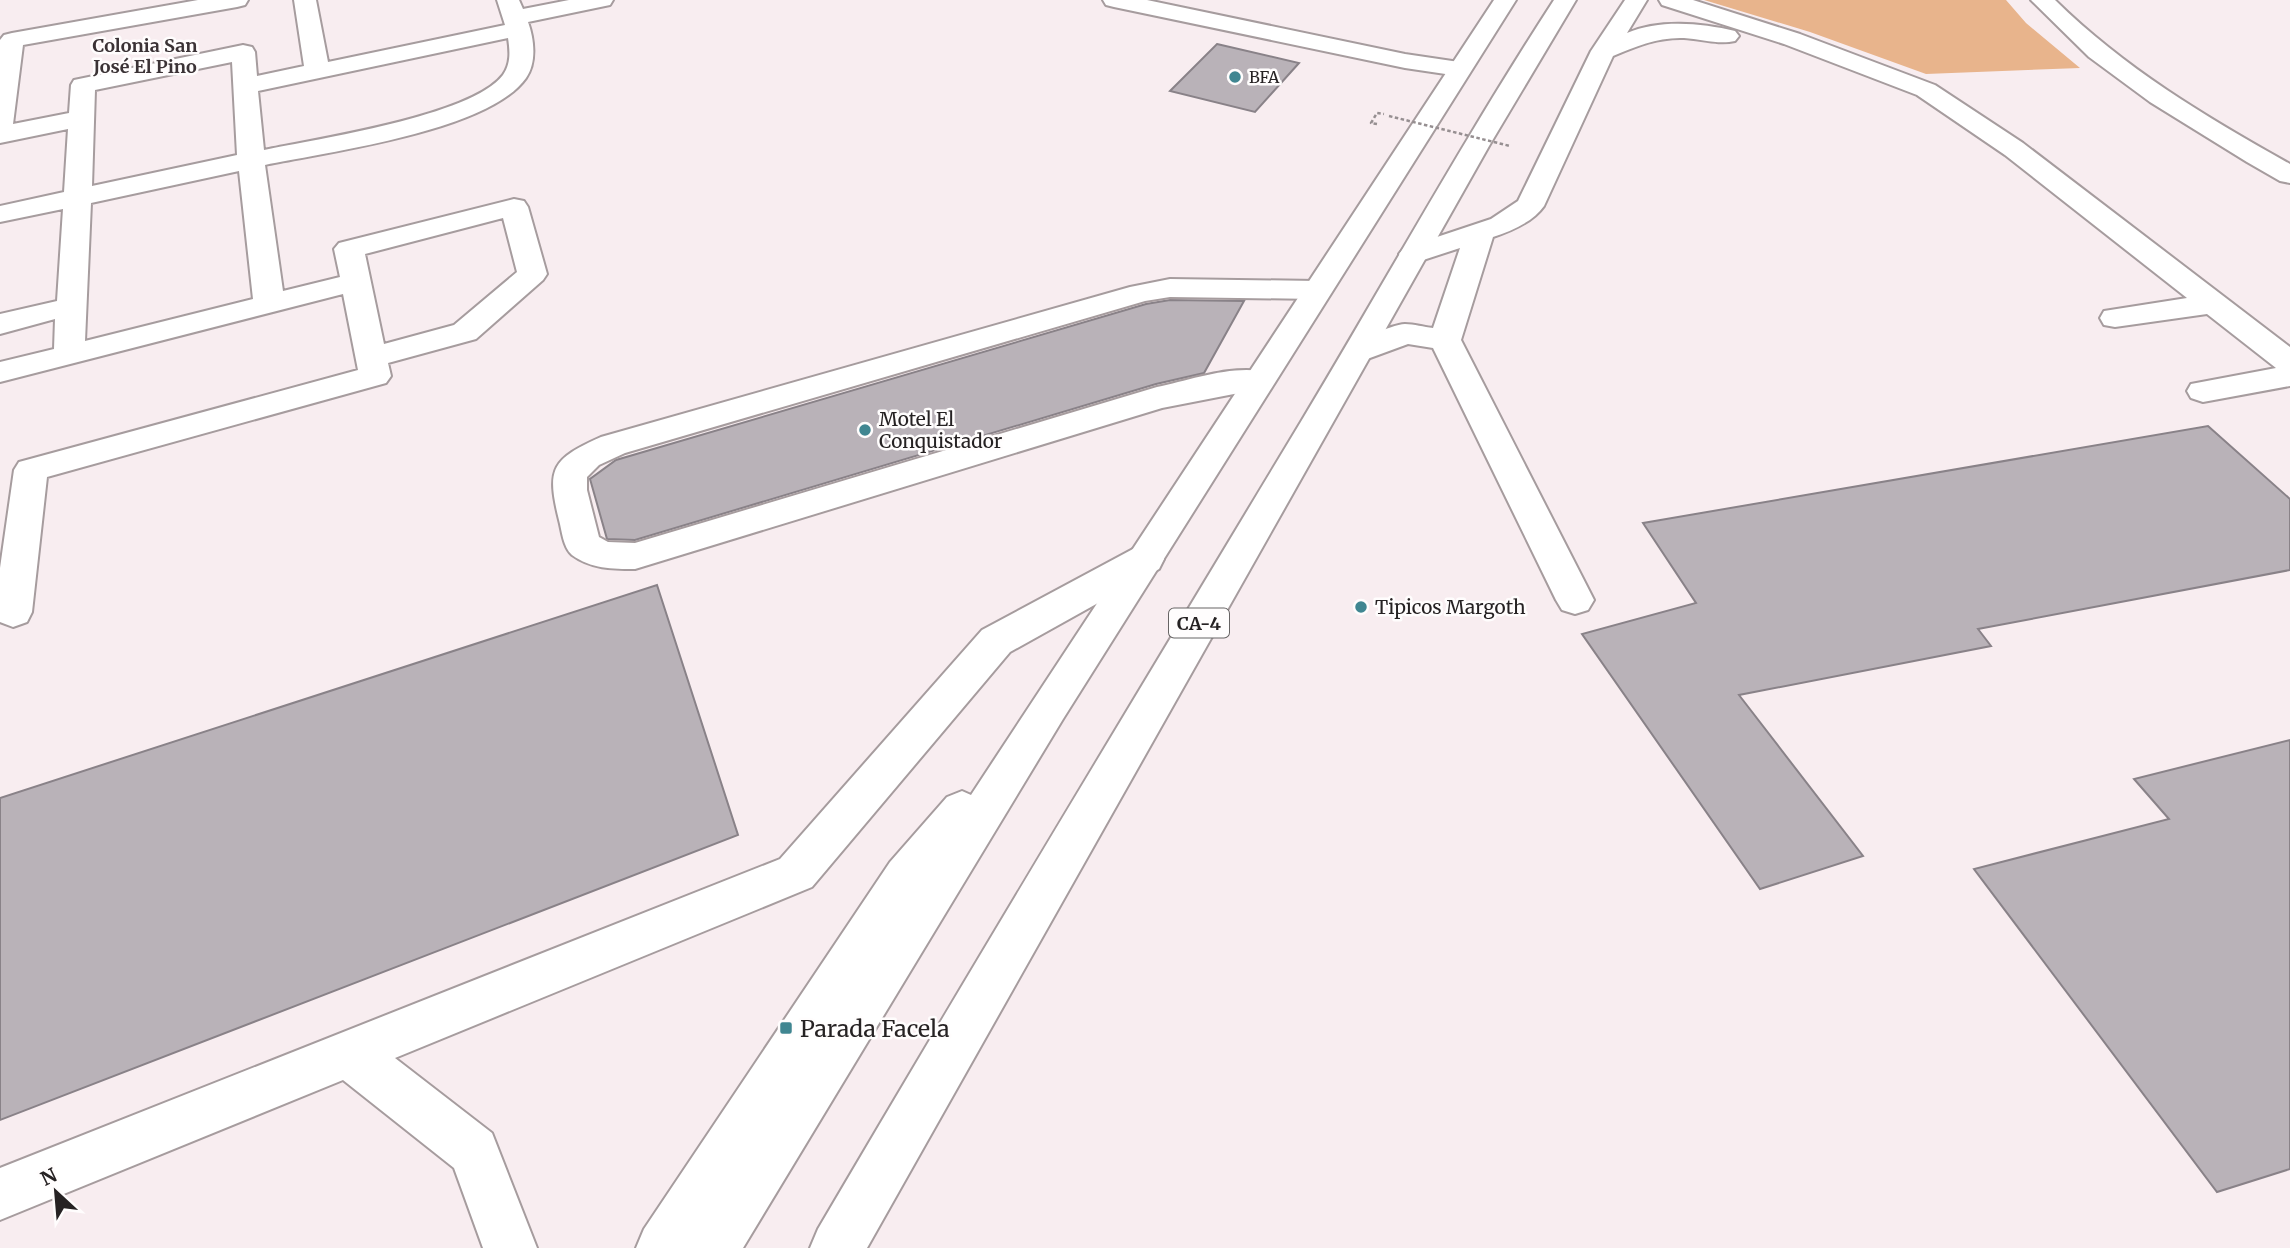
<svg xmlns="http://www.w3.org/2000/svg" width="2290" height="1248" font-family="Merriweather,serif">
<rect width="100%" height="100%" fill="#f8edf0"/>
<path fill="#e8b48c" d="M1704,0h302l20,23 54,45 -154,6 -116,-42z"/>
<g fill="#b9b2b8" stroke="#898288" stroke-width="2">
<path d="M1217,44l82,19 -44,49 -85,-21z"/>
<path d="M1170,300l74,1 -40,72 -48,11 -521,156 -28,-1 -17,-60 26,-19 530,-156z"/>
<path d="M2208,426l82,73v71l-312,59 13,17 -252,49 124,161 -103,33 -178,-255 114,-31 -53,-80z"/>
<path d="M657,585l81,250 -738,285v-322z"/>
<path d="M2290,740v429l-73,23 -243,-323 195,-50 -35,-40z"/>
</g>
<g fill="none" stroke-linecap="round" stroke-linejoin="round">
<g stroke="#a69c9e" stroke-width="4">
<g id="minor">
<path d="M198,0h50l-3,5 -8,2 -214,38 -10,79 56,-11 2,-28 3,-5 169,-35 9,2 3,5 2,24 47,-10 -10,-66h22l12,62 177,-37 -8,-25h22l4,9 46,-9h44l-3,5 -82,17c6,17 9,40 -2,56 -37,53 -198,74 -261,87l18,126 57,-14 -6,-28 5,-6 175,-44 10,2 4,6 19,67 -4,6 -67,59 -88,24 3,13 -5,7 -339,94 -15,135 -5,10 -14,5 -13,-5v-54l14,-98 5,-8 339,-92 -15,-76 -343,88v-20l54,-13 1,-30 -55,15v-20l57,-13 6,-92 -63,13v-16l64,-14 4,-63 -68,14v-103l4,-5 8,-2zM508,38c2,13 3,26 -5,37 -31,41 -187,64 -239,75l-6,-59zM232,62l5,93 -145,31 3,-96zM239,171l14,128 -168,42 6,-138zM503,218l14,54 -63,53 -70,19 -19,-90z"/>
<path d="M1103,0h44l258,54 54,8 9,2 3,5 -3,5 -9,2 -54,-8 -291,-61 -8,-2z"/>
<path d="M1625,0h22l-20,33c32,-14 75,-10 108,-2l4,5 -4,5c-16,4 -34,-2 -51,-3 -26,-1 -47,8 -71,18l-69,150c-11,16 -33,25 -51,31l-32,103 133,260 -6,10 -13,4 -13,-4 -6,-10 -123,-252 -25,-4 -49,18 -11,-3 -5,-7c7,-10 48,-27 62,-28 9,0 19,3 28,4l27,-80 -46,15 -10,-3 -5,-6 5,-6 87,-29 27,-18 73,-150z"/>
<path d="M1659,0h34l107,34 135,51 88,58 267,204v39l-87,16 -12,-4 -4,-7 4,-7 85,-16 -69,-54 -92,13 -11,-2 -4,-7 4,-7 83,-13 -182,-143 -88,-60 -133,-51 -122,-39z"/>
<path d="M2031,0h24c69,68 151,117 235,164v19l-10,-2 -33,-19 -97,-60 -61,-45z"/>
<path d="M1170,279l147,2 11,3 4,6 -4,6 -11,3 -147,-2 -25,4 -520,152 -26,12 -12,12v13l12,47 9,5 27,1 522,-156c34,-7 79,-24 113,-14l5,7 -5,7 -108,21 -527,161c-23,0 -44,0 -63,-14 -9,-8 -10,-24 -13,-35 -13,-52 -7,-61 42,-83l529,-150z"/>
<path d="M1146,545l13,4 5,10 -5,10 -149,83 -198,235 -417,171 97,75 45,115h-54l-29,-80 -111,-88 -343,140v-52l780,-309 202,-229 151,-81z"/>
</g>
</g>
<g stroke="#a69c9e" stroke-width="4">
<g id="highway">
<path d="M1494,0h22l-453,719 -320,529h-107l8,-19 246,-367 57,-65 15,-6 9,4z"/>
<path d="M1554,0h22l-87,146 -622,1102h-57l8,-19c159,-271 322,-540 484,-809 84,-140 163,-283 252,-420z"/>
</g>
</g>
<path stroke="#968f91" stroke-width="2.5" stroke-dasharray="3.5 2.5" stroke-linecap="butt" d="M1377,124l-6,-1 6,-10 7,1"/>
<use href="#minor" fill="#fff" fill-rule="evenodd"/>
<use href="#highway" fill="#fff" fill-rule="evenodd"/>
<path stroke="#968f91" stroke-width="2.5" stroke-dasharray="3.5 2.5" stroke-linecap="butt" d="M1389,116l121,30"/>
</g>
<g fill="#408691" stroke="#fffdfd" stroke-width="2.5">
<circle cx="1235" cy="77" r="7"/>
<circle cx="865" cy="430" r="7"/>
<circle cx="1361" cy="607" r="7"/>
<rect x="779" y="1021" width="14" height="14" rx="3.5"/>
</g>
<g text-anchor="middle" dominant-baseline="central" stroke-width="5" stroke-linejoin="round" paint-order="stroke">
<g font-size="16" fill="#262223" stroke="#fffdfd" text-anchor="start">
<text x="1249" y="77">BFA</text>
</g>
<g font-size="18" font-weight="bold" fill="#3b3336" stroke="#fffdfd">
<text x="145" y="45">Colonia San<tspan x="145" dy="21">José El Pino</tspan></text>
</g>
<rect fill="#fffdfd" stroke="#676464" stroke-width="2" x="1169" y="608.5" width="60" height="29" rx="5"/>
<g font-size="18" font-weight="bold" fill="#262223">
<text x="1199" y="623">CA-4</text>
</g>
<g font-size="19" fill="#262223" stroke="#fffdfd" text-anchor="start">
<text x="879" y="419">Motel El<tspan x="879" dy="22">Conquistador</tspan></text>
<text x="1375" y="607">Tipicos Margoth</text>
</g>
<g font-size="23" fill="#262223" stroke="#fffdfd" text-anchor="start">
<text x="800" y="1028">Parada Facela</text>
</g>
</g>
<g transform="translate(56 1192) rotate(334)" stroke="#fffdfd" stroke-width="5" paint-order="stroke">
<path d="M0-5L12 26L0 18L-12 26Z" fill="#262223"/>
<text y="-10" font-size="19" font-weight="bold" text-anchor="middle" fill="#262223">N</text>
</g>
</svg>
